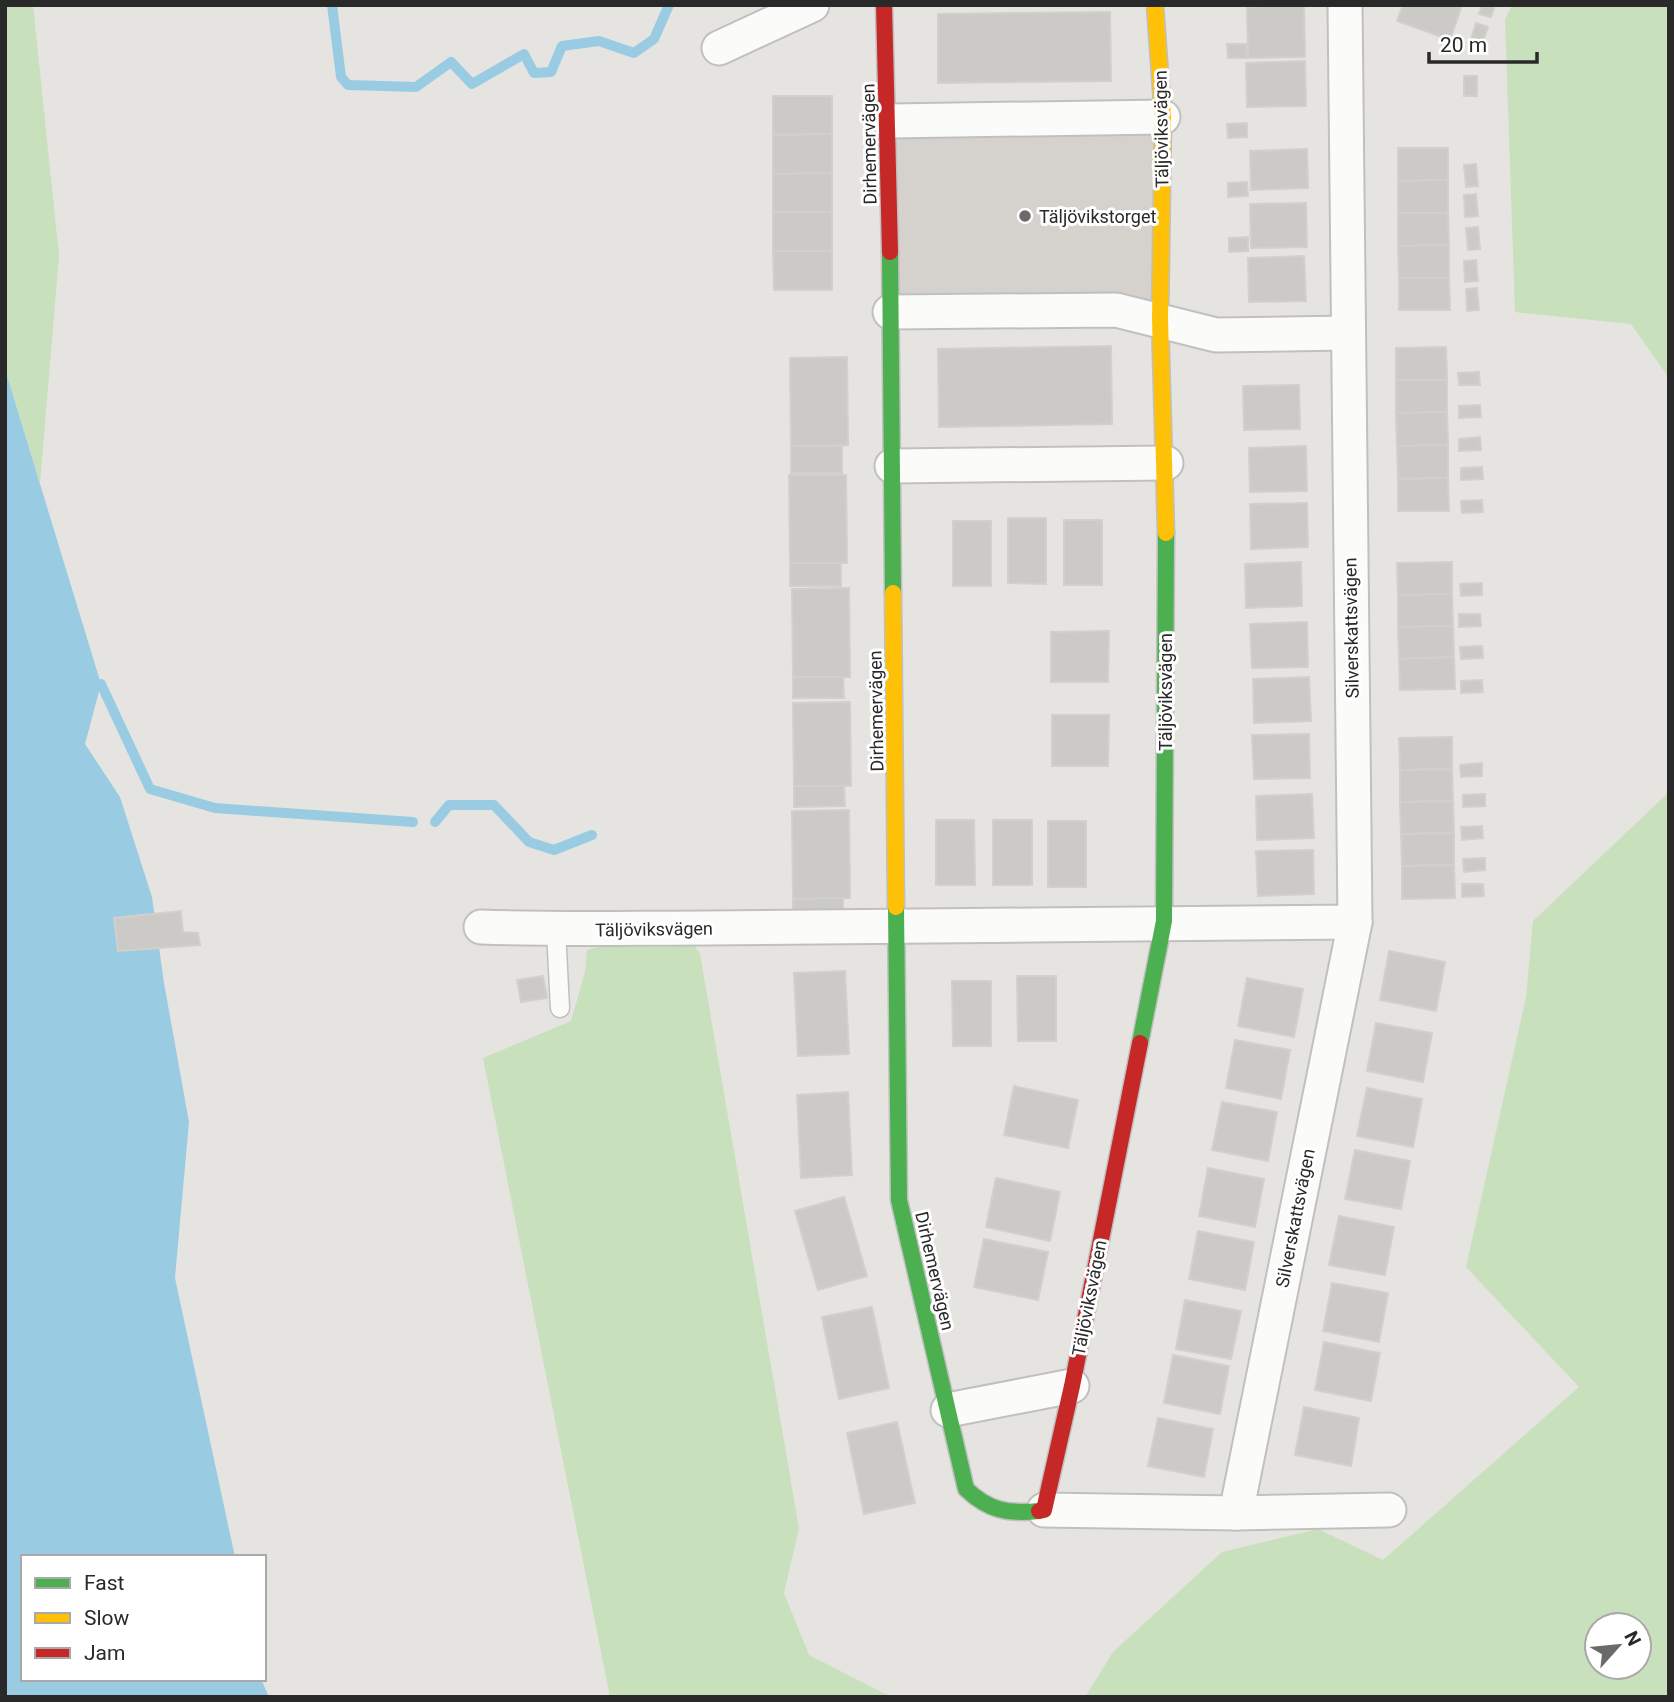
<svg xmlns="http://www.w3.org/2000/svg" width="1674" height="1702" font-family="Roboto,sans-serif">
<rect width="100%" height="100%" fill="#e6e4e0"/>
<g fill="#c8e0bc" fill-rule="evenodd">
<path d="M5,5h28l26,251 -19,227 -35,-114z"/>
<path d="M1512,5h157v373l-38,-54 -116,-12 -10,-293z"/>
<path d="M1669,792v905h-584l28,-45 109,-100 96,-23 65,31 196,-173 -113,-120 60,-270 7,-76zM1639,1625v42h-42v-42z"/>
<path d="M625,940l68,4 7,10 99,574 -15,65 25,62 82,42h-281l-127,-639 88,-37 14,-49 2,-22z"/>
</g>
<path fill="#d5d2ce" d="M1163,117l-3,202 -270,-7 -1,-191z"/>
<path fill="#99cce2" d="M5,369l96,315 -16,60 35,53 32,100 12,86 25,139 -14,156 60,279h-212v122h238l8,18h-264z"/>
<g fill="none" stroke-linecap="round" stroke-linejoin="round">
<g stroke="#99cce2" stroke-width="10">
<path d="M332,5l9,72 7,8 68,2 35,-25 21,22 52,-30 10,19 17,-1 11,-26 37,-5 35,12 20,-14 15,-34"/>
<path d="M101,684l49,105 65,19 198,14"/>
<path d="M435,822l14,-17h45l35,37 25,8 38,-15"/>
</g>
</g>
<g fill="#cbcac7" stroke="#d1d0cc" stroke-width="2">
<path d="M1304,5l1,52 -57,1 -1,-51z"/>
<path d="M1403,5h50l8,3 -11,32 -53,-19z"/>
<path d="M1482,5h13l-4,12 -12,-3z"/>
<path d="M1110,12l1,69 -173,2v-69z"/>
<path d="M1476,23l12,4 -7,20 -11,-4z"/>
<path d="M1227,44h19l1,14h-19z"/>
<path d="M1305,61l1,45 -59,1 -1,-44z"/>
<rect x="1464" y="76" width="13" height="20"/>
<path d="M773,96h59v38l-59,1z"/>
<path d="M1247,123v14l-19,1 -1,-14z"/>
<path d="M832,134v39l-59,1v-39z"/>
<path d="M1398,148h50v32l-50,1z"/>
<path d="M1307,149l1,39 -57,2 -1,-39z"/>
<path d="M1476,164l2,22 -12,1 -2,-22z"/>
<path d="M832,173v39h-59v-38z"/>
<path d="M1448,180v33h-50v-32z"/>
<path d="M1247,182l1,14 -20,1v-14z"/>
<path d="M1476,194l2,22 -13,1 -1,-22z"/>
<path d="M1306,203l1,44 -56,1 -1,-44z"/>
<rect x="773" y="212" width="59" height="39"/>
<path d="M1398,213h50l1,32 -51,1z"/>
<path d="M1478,227l2,22 -12,1 -2,-22z"/>
<path d="M1248,237v14l-19,1v-14z"/>
<path d="M1449,245v33h-50l-1,-32z"/>
<path d="M773,251h59v39h-58z"/>
<path d="M1304,256l2,45 -57,1 -1,-44z"/>
<path d="M1476,260l2,21 -13,1 -1,-21z"/>
<path d="M1399,278h50l1,32h-51z"/>
<path d="M1477,288l2,22 -12,1 -1,-22z"/>
<path d="M1111,346l1,78 -173,3 -1,-78z"/>
<path d="M1446,347l1,33h-51v-32z"/>
<path d="M847,357l1,88 -57,1 -1,-88z"/>
<path d="M1479,372l1,13h-21l-1,-12z"/>
<path d="M1396,380h51v32l-51,1z"/>
<path d="M1299,385l1,44 -56,1 -1,-44z"/>
<path d="M1480,405l1,12 -22,1v-12z"/>
<path d="M1447,412l1,33 -51,1 -1,-33z"/>
<path d="M1480,437l1,13 -22,1v-12z"/>
<path d="M1448,445v33l-50,1 -1,-33z"/>
<rect x="791" y="446" width="51" height="27"/>
<path d="M1306,446l1,45 -57,1 -1,-44z"/>
<path d="M1482,467l1,12 -22,1v-12z"/>
<path d="M789,475h57l1,88h-57z"/>
<path d="M1448,478l1,33h-51v-32z"/>
<path d="M1482,500l1,12 -21,1 -1,-12z"/>
<path d="M1307,503l1,44 -57,2 -1,-45z"/>
<path d="M1008,518h38v66l-38,-1z"/>
<rect x="1064" y="520" width="38" height="65"/>
<rect x="953" y="521" width="38" height="65"/>
<path d="M1301,562l1,44 -56,2 -1,-44z"/>
<path d="M1452,562v32l-54,1 -1,-32z"/>
<rect x="790" y="563" width="51" height="23"/>
<path d="M1482,583v12l-21,1 -1,-12z"/>
<path d="M849,588l1,89h-57l-1,-88z"/>
<path d="M1452,594l1,32 -55,1v-32z"/>
<path d="M1459,614h21l1,12 -22,1z"/>
<path d="M1307,622l1,45 -56,1 -2,-44z"/>
<path d="M1453,626l1,31 -55,2 -1,-32z"/>
<path d="M1109,631l-1,51h-57v-50z"/>
<path d="M1482,646l1,12 -22,1 -1,-12z"/>
<path d="M1454,657l1,32 -55,1 -1,-31z"/>
<path d="M793,677h50l1,21h-51z"/>
<path d="M1309,677l2,44 -57,2 -1,-44z"/>
<path d="M1482,680l1,12 -22,1v-12z"/>
<path d="M850,702l1,84h-57l-1,-83z"/>
<path d="M1052,715h57l-1,51h-56z"/>
<path d="M1309,734l1,44 -56,1 -2,-44z"/>
<path d="M1452,737v32l-52,1 -1,-32z"/>
<path d="M1482,763v13l-21,1 -1,-12z"/>
<path d="M1452,769l1,32 -53,1v-32z"/>
<path d="M794,786h50l1,20 -51,1z"/>
<path d="M1312,794l2,44 -57,2 -1,-44z"/>
<path d="M1485,794v12l-22,1v-12z"/>
<path d="M1453,801l1,32 -53,1 -1,-32z"/>
<path d="M849,810l1,88 -57,1 -1,-88z"/>
<path d="M936,820h38l1,65h-39z"/>
<rect x="993" y="820" width="39" height="65"/>
<rect x="1048" y="821" width="38" height="66"/>
<path d="M1482,826l1,12 -21,2 -1,-13z"/>
<path d="M1454,833v32l-52,1 -1,-32z"/>
<path d="M1313,850l1,44 -56,2 -2,-45z"/>
<path d="M1485,858v12l-21,2 -1,-13z"/>
<path d="M1454,865l1,33 -53,1v-33z"/>
<path d="M1462,884h21l1,12 -22,1z"/>
<path d="M843,898v13h-50v-12z"/>
<path d="M181,911l2,21 15,1 2,12 -82,6 -4,-33z"/>
<path d="M1389,951l56,11 -9,49 -56,-11z"/>
<path d="M845,971l4,83 -51,2 -4,-83z"/>
<path d="M543,976l4,22 -26,4 -4,-22z"/>
<path d="M1017,976h39v65h-38z"/>
<path d="M1247,978l56,11 -9,48 -56,-11z"/>
<path d="M952,981h39v65h-38z"/>
<path d="M1376,1023l56,10 -9,49 -56,-11z"/>
<path d="M1235,1040l55,10 -9,49 -55,-11z"/>
<path d="M1014,1086l64,14 -10,48 -64,-13z"/>
<path d="M1367,1088l55,11 -9,48 -56,-11z"/>
<path d="M848,1092l4,83 -51,3 -4,-83z"/>
<path d="M1222,1102l55,10 -9,49 -56,-11z"/>
<path d="M1355,1150l55,11 -9,48 -56,-10z"/>
<path d="M1208,1168l56,11 -9,48 -56,-11z"/>
<path d="M996,1178l64,14 -10,49 -64,-14z"/>
<path d="M844,1197l23,79 -49,14 -23,-79z"/>
<path d="M1339,1216l55,11 -9,48 -56,-10z"/>
<path d="M1198,1231l56,11 -9,48 -56,-11z"/>
<path d="M984,1239l64,13 -10,48 -64,-13z"/>
<path d="M1332,1283l56,10 -9,49 -56,-11z"/>
<path d="M1185,1300l56,11 -10,48 -55,-10z"/>
<path d="M872,1307l17,81 -50,11 -17,-82z"/>
<path d="M1324,1342l56,11 -9,48 -56,-11z"/>
<path d="M1173,1355l56,11 -9,48 -56,-11z"/>
<path d="M1304,1407l55,11 -8,48 -56,-11z"/>
<path d="M1158,1418l55,11 -9,48 -56,-11z"/>
<path d="M897,1422l18,81 -51,11 -17,-81z"/>
</g>
<g fill="none" stroke-linecap="round" stroke-linejoin="round">
<g stroke="#c1c0c1" stroke-width="21">
<path id="lane" d="M556,930l4,78"/>
</g>
<g stroke="#c1c0c1" stroke-width="37">
<g id="street">
<path d="M719,48l93,-43"/>
<path d="M889,121l274,-4"/>
<path d="M890,312l226,-2 100,25 131,-2"/>
<path d="M892,466l274,-3"/>
<path d="M481,927c76,3 151,1 227,1 216,0 431,-6 647,-6"/>
<path d="M948,1410l124,-24"/>
<path d="M1044,1510l192,3 153,-3"/>
<path d="M1236,1513l119,-591 -10,-917"/>
</g>
</g>
<g stroke="#c1c0c1" stroke-width="19">
<g id="fast">
<path d="M890,252l3,341"/>
<path d="M896,907l3,293 67,289c23,22 42,25 73,22"/>
<path d="M1140,1043l24,-122 2,-388"/>
</g>
</g>
<g stroke="#c1c0c1" stroke-width="19">
<g id="slow">
<path d="M1155,5l8,112 -3,202 6,214"/>
<path d="M893,593l3,314"/>
</g>
</g>
<g stroke="#c1c0c1" stroke-width="19">
<g id="jam">
<path d="M884,5l6,247"/>
<path d="M1039,1511l5,-1 28,-124 68,-343"/>
</g>
</g>
<use href="#lane" stroke="#fbfbfa" stroke-width="18"/>
<use href="#street" stroke="#fbfbfa" stroke-width="33"/>
<use href="#fast" stroke="#4caf50" stroke-width="16"/>
<use href="#slow" stroke="#ffc107" stroke-width="16"/>
<use href="#jam" stroke="#c62828" stroke-width="16"/>
</g>
<circle fill="#6b6a69" stroke="#fff" stroke-width="2.5" cx="1025" cy="216" r="7"/>
<g text-anchor="middle" dominant-baseline="central" stroke-width="6" stroke-linejoin="round" paint-order="stroke">
<g font-size="18" fill="#292929" stroke="#fff">
<text transform="translate(1161 129) rotate(-91)">Täljöviksvägen</text>
<text transform="translate(869 144) rotate(-91)">Dirhemervägen</text>
<text transform="translate(1351 628) rotate(-91)">Silverskattsvägen</text>
<text transform="translate(1165 692) rotate(-90)">Täljöviksvägen</text>
<text transform="translate(876 711) rotate(-91)">Dirhemervägen</text>
<text transform="translate(654 929) rotate(-1)">Täljöviksvägen</text>
<text transform="translate(1295 1218) rotate(-79)">Silverskattsvägen</text>
<text transform="translate(935 1271) rotate(77)">Dirhemervägen</text>
<text transform="translate(1089 1298) rotate(-79)">Täljöviksvägen</text>
</g>
<g font-size="18" fill="#292929" stroke="#fff" text-anchor="start">
<text x="1039" y="216">Täljövikstorget</text>
</g>
</g>
<rect width="1674" height="1702" fill="none" stroke="#292929" stroke-width="14"/>
<rect x="21" y="1555" width="245" height="126" fill="#ffffff" stroke="#a9a9a9" stroke-width="2"/>
<rect x="35" y="1578" width="35" height="10" fill="#4caf50" stroke="#a9a9a9" stroke-width="2"/>
<text x="84" y="1590" font-size="21" fill="#292929">Fast</text>
<rect x="35" y="1613" width="35" height="10" fill="#ffc107" stroke="#a9a9a9" stroke-width="2"/>
<text x="84" y="1625" font-size="21" fill="#292929">Slow</text>
<rect x="35" y="1648" width="35" height="10" fill="#c62828" stroke="#a9a9a9" stroke-width="2"/>
<text x="84" y="1660" font-size="21" fill="#292929">Jam</text>
<g transform="translate(1618 1646) rotate(63)"><circle r="33" fill="#ffffff" stroke="#a9a9a9" stroke-width="2"/>
<path d="M0-5L12 26L0 18L-12 26Z" fill="#6b6a69"/>
<text y="-10" font-size="19" font-weight="bold" text-anchor="middle" fill="#292929">N</text>
</g>
<path d="M1429 52v10h108v-10" fill="none" stroke="#292929" stroke-width="3.5"/>
<text x="1440" y="52" font-size="21" fill="#292929" stroke="#ffffff" stroke-width="5" paint-order="stroke">20 m</text>
</svg>
